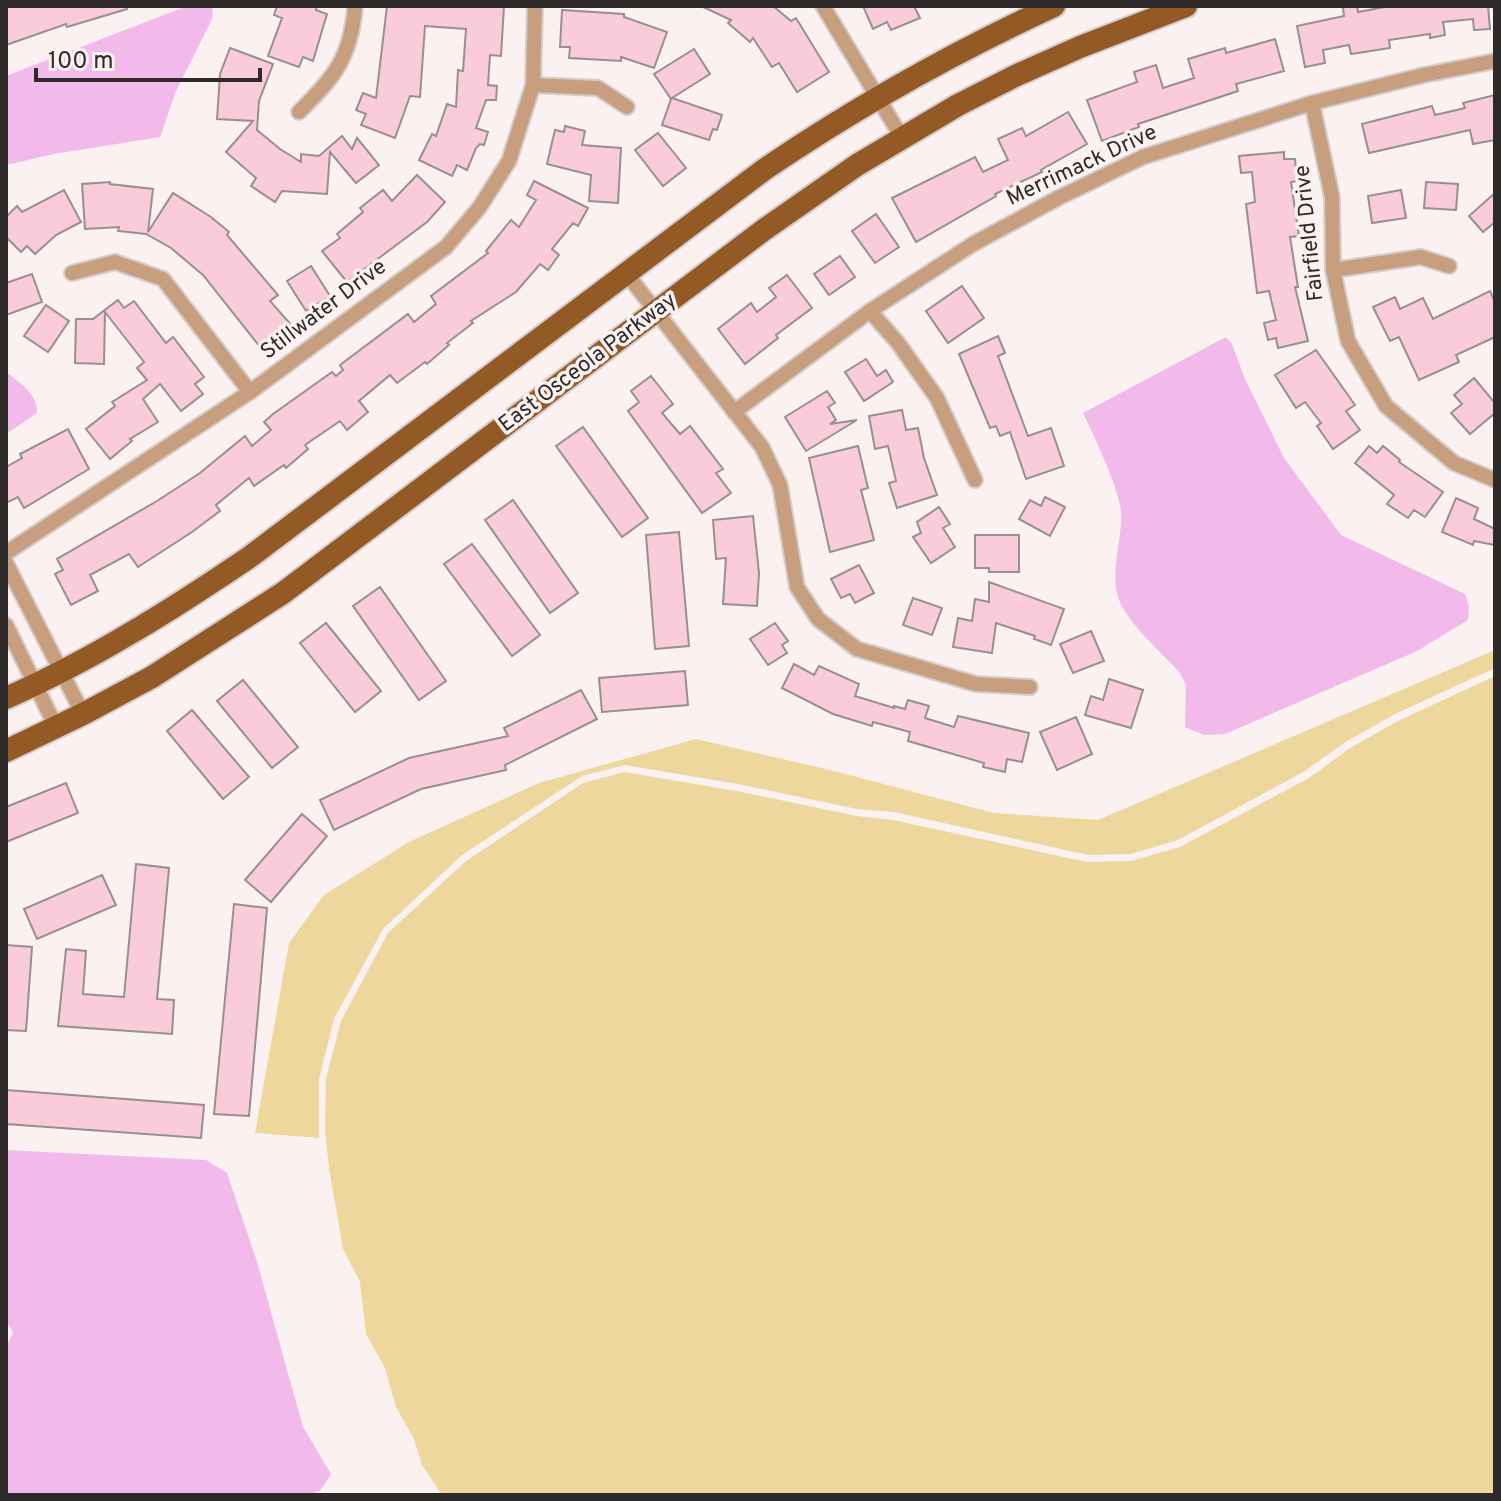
<svg xmlns="http://www.w3.org/2000/svg" width="1501" height="1501" font-family="Overpass,sans-serif">
<rect width="100%" height="100%" fill="#faf1f0"/>
<g fill="#edd79d">
<path d="M1495,650v18l-98,45 -50,28 -42,30 -127,69 -47,14 -43,1 -194,-43 -37,-3 -119,-25 -113,-19 -43,11 -120,79 -79,74 -49,90 -15,60v59l-64,-5 34,-190 35,-48 85,-53 130,-59 157,-44 138,32 160,42 104,7z"/>
<path d="M1495,676v819h-1053l-20,-30 -8,-26 -18,-32 -11,-39 -19,-34 -6,-52 -17,-33 -14,-81 -4,-38 1,-51 15,-58 47,-88 78,-72 117,-78 41,-11 112,19 121,25 36,4 194,42 44,-1 49,-14 129,-69 41,-30 50,-28z"/>
</g>
<g fill="#f1baea">
<path d="M187,6h26l-1,13 -36,72 -16,46 -106,17 -48,11v-89z"/>
<path d="M1226,337l6,7 13,35 39,79 57,77 124,59 4,11 -1,15 -51,31 -192,83 -21,1 -19,-8 1,-42 -6,-12c-17,-19 -55,-52 -62,-76 -8,-26 5,-62 3,-86 -3,-25 -27,-75 -38,-98z"/>
<path d="M6,372c14,11 32,22 31,41l-31,21z"/>
<path d="M6,1150l200,10 21,13 30,89 46,165 28,47 -11,17 -14,4h-300v-147l7,-16 -7,-11z"/>
</g>
<g fill="#faccd9" stroke="#978f91" stroke-width="2">
<path d="M6,6h120l1,3 -60,18 -1,-3 -60,21z"/>
<path d="M277,6h40l-1,4 11,4 -14,47 -10,-4 -4,10 -31,-11 14,-38 -8,-3z"/>
<path d="M387,6h117l-3,50 -11,-1 -2,30 9,1 -1,14h-10l-10,28 12,4 -4,13 -4,-1 -4,4 -9,22 -10,-5 -5,11 -33,-16 13,-26 4,2 11,-32 9,3 2,-37 5,1 3,-42 -41,-3 -5,71 -10,-1 -15,42 -34,-13 5,-11 -10,-4 7,-17 13,5z"/>
<path d="M701,6h72l18,15 5,-3 33,54 -32,20 -18,-29 -7,4 -19,-29 -3,4 -22,-19 3,-3z"/>
<path d="M863,6h51l6,12 -29,12 -4,-8 -14,7z"/>
<path d="M1349,6h8l1,6 32,-6h98l2,23 -16,1 -1,-11 -30,3 2,13 -15,3v-4l-41,6 1,8 -39,6 -2,-9 -26,5 2,13 -20,4 -8,-41 47,-10 -1,-9z"/>
<path d="M562,10l62,4v3l43,15 -13,36 -33,-11v4l-52,-3 1,-11h-10z"/>
<path d="M1275,39l9,32 -48,13 2,7 -100,33 1,3 -37,14 -15,-41 50,-18 -3,-10 22,-7 7,23 31,-10 -6,-19 37,-11 1,5z"/>
<path d="M230,48l43,16 -14,37 -2,29 23,19 21,13v-8l18,2 23,-20 10,13 5,-11 22,27 -23,18 -26,-31 -3,42 -45,-3 -7,11 -24,-16 5,-8 -30,-26 27,-31 -36,-2 3,-45z"/>
<path d="M694,49l16,25 -38,24 50,17 -5,15 -4,-1 -4,11 -47,-15 9,-26 -17,-25z"/>
<path d="M1495,95v45l-22,4 -3,-14 -101,23 -7,-29 70,-18 3,9 30,-7 -2,-5z"/>
<path d="M1068,112l19,32 -46,26 1,2 -47,22 1,2 -80,46 -24,-44 83,-41 8,15 25,-12 -10,-21 24,-11 4,8z"/>
<path d="M565,126l20,5 -3,14 39,3 -3,55 -29,-2 2,-26 -44,-11 8,-34 9,2z"/>
<path d="M658,133l28,35 -23,18 -28,-36z"/>
<path d="M1284,152v7h11l2,22 -6,1 8,54 -9,1 8,50h-3l13,54 -30,7 -2,-10 -8,2 -4,-17 12,-3 -7,-29 -12,2 -11,-89 9,-2 -3,-30 -11,1 -2,-17z"/>
<path d="M417,175l28,27 -18,20 -80,60 -25,-31 18,-13 -3,-4 26,-22 -3,-4 23,-18 9,11z"/>
<path d="M534,181l54,27 -10,18 -5,-3 -21,26 7,6 -11,15 -8,-6 -24,28 -45,29 2,2 -26,20 2,2 -22,19 -2,-2 -28,21 -7,-8 -31,26 9,11 -21,18 -7,-9 -35,24 3,4 -22,19 -2,-3 -30,21 -5,-8 -33,27 4,6 -28,21 -54,35 -9,-13 -39,21 8,16 -27,14 -16,-31 8,-4 -6,-11 100,-58 43,-28 45,-37 7,10 19,-16 -7,-8 9,-8 59,-42 4,4 7,-6 -3,-5 68,-51 6,8 22,-18 -5,-8 57,-43 -2,-2 25,-31 8,7 17,-27 -9,-5z"/>
<path d="M110,182v2l43,5 -5,43 25,-39 38,24 18,15 -2,3 51,60 -8,6 23,26 -29,25 -61,-77 -32,-27 -25,-14 -28,-3 1,-4 -34,2 -3,-45z"/>
<path d="M1426,182l32,2 -2,26 -32,-2z"/>
<path d="M64,190l17,32 -25,13 -21,19 -8,-8 -6,6 -15,-15v-20l11,-11 5,6z"/>
<path d="M1401,190l5,28 -34,5 -4,-27z"/>
<path d="M1495,193v29l-12,10 -14,-16z"/>
<path d="M876,214l23,33 -24,16 -23,-32z"/>
<path d="M840,256l15,21 -26,18 -15,-21z"/>
<path d="M311,266l19,30 -24,15 -19,-30z"/>
<path d="M32,274l10,28 -36,13v-32z"/>
<path d="M787,275l25,33 -36,27 2,3 -33,26 -27,-35 33,-26 6,9 19,-15 -7,-9z"/>
<path d="M962,286l22,32 -36,25 -22,-32z"/>
<path d="M1490,291l5,11v35l-39,18 3,7 -40,18 -20,-43 -9,4 -17,-34 22,-10 5,12 23,-11 10,21z"/>
<path d="M118,300l6,8 10,-7 32,42 7,-6 31,40 -9,7 8,10 -22,17 -21,-27 -17,15 15,23 -28,17 2,2 -22,18 -24,-30 29,-23 -3,-4 35,-22 -10,-12 7,-6 -39,-50 -1,52 -29,-1 1,-44h17z"/>
<path d="M46,305l23,16 -21,31 -24,-16z"/>
<path d="M998,336l7,17 -7,3 30,80 23,-8 13,38 -38,13 -16,-47 -10,4 -4,-10 -6,2 -31,-74z"/>
<path d="M1316,350l39,55 -9,6 14,19 -27,19 -16,-23 4,-3 -16,-21 -9,6 -21,-33z"/>
<path d="M866,359l11,17 9,-6 7,12 -29,19 -19,-29z"/>
<path d="M651,376l22,28 -11,9 18,21 10,-8 33,43 -7,4 15,20 -29,20 -74,-102 11,-9 -8,-11z"/>
<path d="M1474,378l21,25v10l-25,21 -19,-21 11,-9 -8,-9z"/>
<path d="M827,391l8,12 -7,4 8,13 -6,4 27,-4 -51,31 -21,-34z"/>
<path d="M902,410l4,20 12,-2 6,30 13,37 -40,13 -8,-25 7,-2 -8,-35 -13,3 -6,-33z"/>
<path d="M583,427l65,91 -26,19 -66,-91z"/>
<path d="M68,429l21,40 -65,39 -6,-11 -12,6v-36l16,-9 -2,-4z"/>
<path d="M858,446l10,42 -7,2 13,50 -44,12 -21,-94z"/>
<path d="M1369,446l8,7 6,-7 17,14 -1,2 44,30 -18,25 -11,-7 -6,8 -21,-14 7,-9 -39,-32z"/>
<path d="M1045,497l20,10 -15,29 -31,-17 11,-19 11,6z"/>
<path d="M1456,498l22,10 -4,11 21,10v16l-21,-4 -1,4 -31,-13z"/>
<path d="M513,500l65,93 -28,20 -65,-93z"/>
<path d="M939,507l11,17 -7,4 12,19 -24,16 -18,-26 8,-4 -4,-11z"/>
<path d="M753,516l6,57 -2,33 -34,-2 3,-46 -10,1 -3,-39z"/>
<path d="M679,532l10,114 -34,3 -9,-114z"/>
<path d="M975,535h44v37h-30v-4h-14z"/>
<path d="M472,544l68,91 -28,21 -68,-92z"/>
<path d="M859,565l15,28 -19,10 -5,-9 -9,4 -10,-19z"/>
<path d="M989,582l75,27 -13,36 -17,-6 1,-3 -39,-13 -4,30 -39,-6 5,-29 14,3 3,-22 14,3z"/>
<path d="M380,587l66,94 -27,19 -66,-94z"/>
<path d="M913,598l29,10 -10,27 -29,-10z"/>
<path d="M326,623l55,68 -26,21 -55,-69z"/>
<path d="M775,623l13,18 -6,4 5,8 -19,12 -18,-26z"/>
<path d="M1091,631l13,30 -31,12 -13,-29z"/>
<path d="M794,664l20,11 5,-9 40,18 -4,12 39,12v-2l11,3 3,-9 21,6 -4,12 29,9 4,-11 71,17 -7,29 -15,-3 -2,13 -22,-5 1,-4 -76,-22 2,-9 -37,-10 -1,4 -39,-12 -51,-26z"/>
<path d="M685,671l3,34 -86,7 -3,-34z"/>
<path d="M1109,679l34,11 -12,38 -46,-13 6,-19 12,4z"/>
<path d="M243,680l55,67 -26,21 -55,-67z"/>
<path d="M581,690l16,29 -92,46 1,5 -85,19 -87,41 -14,-30 89,-42 99,-22 -4,-8z"/>
<path d="M192,710l57,67 -26,22 -56,-68z"/>
<path d="M1076,717l16,37 -35,16 -17,-38z"/>
<path d="M66,783l12,30 -72,29v-35z"/>
<path d="M302,814l25,22 -56,66 -26,-22z"/>
<path d="M136,864l33,4 -12,131 17,1 -2,34 -114,-8 8,-77 20,2 -3,43 41,3z"/>
<path d="M102,875l14,30 -79,34 -13,-30z"/>
<path d="M234,904l33,4 -18,208 -35,-2z"/>
<path d="M6,945l26,2 -6,84 -20,-1z"/>
<path d="M6,1090l198,15 -3,33 -195,-14z"/>
</g>
<g fill="none" stroke-linecap="round" stroke-linejoin="round">
<g stroke="#d5cdcc" stroke-width="18">
<g id="street">
<path d="M823,6l79,132"/>
<path d="M533,85l65,3 29,19"/>
<path d="M1312,103l20,94 1,73 15,71 38,65 68,57 41,17"/>
<path d="M299,112c35,-35 52,-54 56,-106"/>
<path d="M1333,270l88,-13 28,9"/>
<path d="M72,273l43,-11 48,17 87,113"/>
<path d="M626,273l136,174 18,38 17,102 21,32 39,30 119,35 54,3"/>
<path d="M870,311l28,32 39,55 38,82"/>
<path d="M734,412l136,-101 103,-67 85,-46 85,-41 169,-54 112,-28 71,-14"/>
<path d="M6,553l244,-161 196,-145 33,-39 30,-47 24,-76 2,-79"/>
<path d="M6,563l77,151"/>
<path d="M6,625l50,102"/>
</g>
</g>
<g stroke="#d5cdcc" stroke-width="26">
<g id="primary">
<path d="M6,698c86,-38 167,-89 245,-142l514,-387c93,-63 187,-116 289,-163"/>
<path d="M6,751l77,-37 69,-37 131,-84 482,-364 92,-64 101,-60 57,-29 65,-29 106,-41"/>
</g>
</g>
<use href="#street" stroke="#c89f7e" stroke-width="14"/>
<use href="#primary" stroke="#945a26" stroke-width="22"/>
</g>
<g text-anchor="middle" dominant-baseline="central" stroke-width="7" stroke-linejoin="round" paint-order="stroke">
<g font-size="22" fill="#2d2a29" stroke="#faf1f0">
<text transform="translate(1082 166) rotate(-25)">Merrimack Drive</text>
<text transform="translate(1310 233) rotate(-96)">Fairfield Drive</text>
<text transform="translate(324 310) rotate(-37)">Stillwater Drive</text>
<text transform="translate(588 363) rotate(-37)">East Osceola Parkway</text>
</g>
</g>
<rect width="1501" height="1501" fill="none" stroke="#2d2a29" stroke-width="16"/>
<path d="M36 68v12h224v-12" fill="none" stroke="#2d2a29" stroke-width="4"/>
<text x="48" y="68" font-size="24" fill="#2d2a29" stroke="#faf1f0" stroke-width="6" paint-order="stroke">100 m</text>
</svg>
